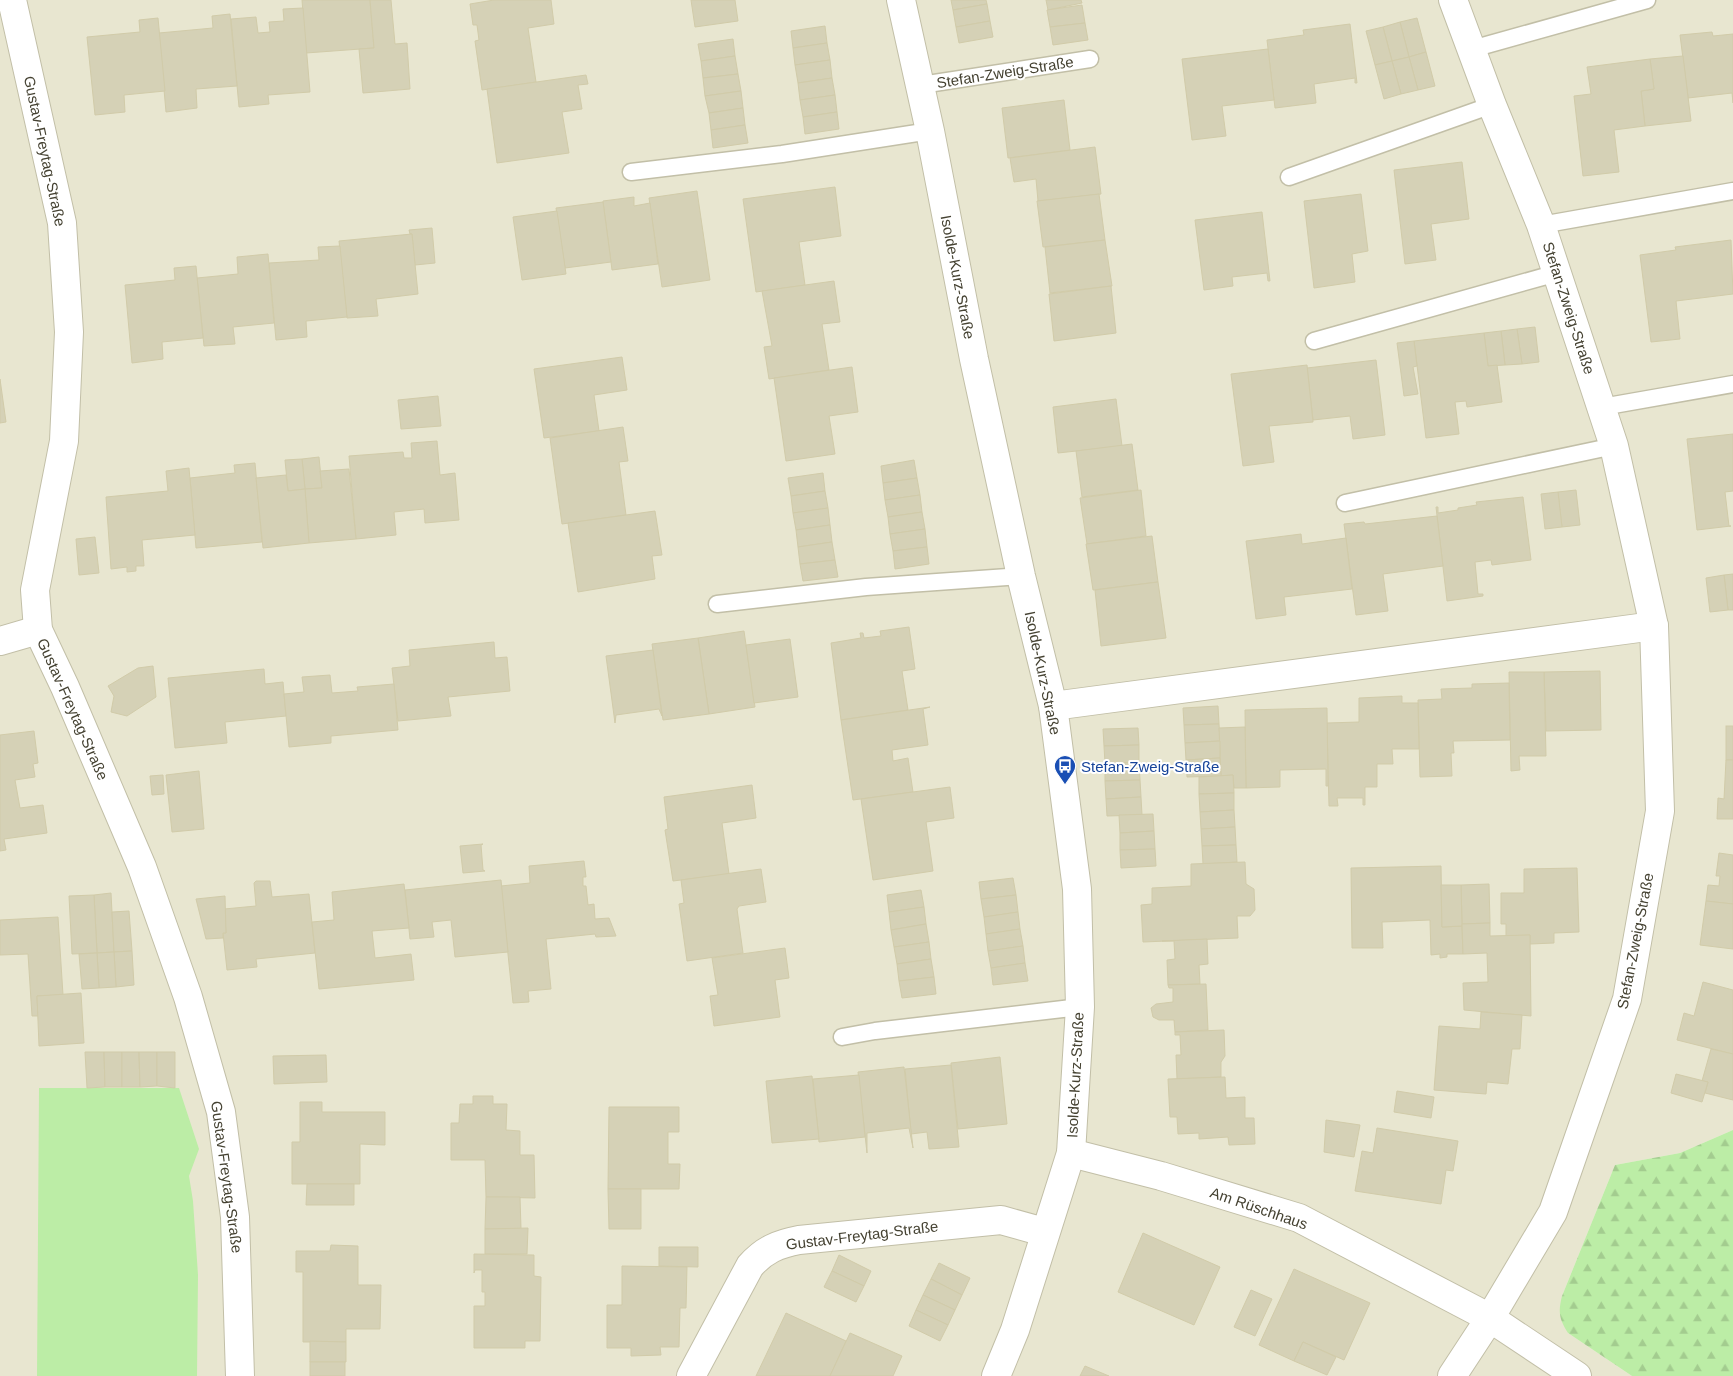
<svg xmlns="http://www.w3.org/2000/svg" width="1733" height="1376" font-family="Arial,sans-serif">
<defs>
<pattern id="forest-firs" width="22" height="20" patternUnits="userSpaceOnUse" patternTransform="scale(1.25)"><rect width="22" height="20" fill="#bceda6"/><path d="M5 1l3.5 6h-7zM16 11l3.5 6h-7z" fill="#a3cc8f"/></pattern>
</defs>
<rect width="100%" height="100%" fill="#f3f2e2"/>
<path fill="#e8e6d0" d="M0,0h1733v1130l-53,23 -65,12 -53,131 6,37 64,43h-1632z"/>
<path fill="#bceda6" d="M39,1088h140l20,61 -10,27 4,25 5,74 -1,101h-160z"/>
<path fill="url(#forest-firs)" d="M1733,1130v246h-101l-64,-43c-9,-14 -10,-21 -6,-37l53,-131 65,-12z"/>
<g fill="#d5d1b6" stroke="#d1cba9">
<path d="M302,0h68l4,48 -68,5z"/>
<path d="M370,0h21l4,44 12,-1 3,46 -47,4 -4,-44 15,-1z"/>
<path d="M494,0h57l3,24 -26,4 8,54 -54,8 -7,-49 4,-1 -2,-15h-4l-3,-21z"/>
<path d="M691,0h44l3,21 -43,6z"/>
<path d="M951,0h35l1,4 -34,6z"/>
<path d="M1046,0h35l1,3 -34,7z"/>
<path d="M987,4l3,17 -34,6 -3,-17z"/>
<path d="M1082,5l3,18 -35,4 -3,-17z"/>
<path d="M303,8l7,84 -42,3 1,9 -30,3 -8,-88 25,-2 2,16 12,-1 -1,-10 15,-1 -1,-12z"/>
<path d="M230,14l7,72 -41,3 1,19 -31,4 -7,-79 54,-5 -1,-12z"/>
<path d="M158,18l7,73 -41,4 1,17 -30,3 -8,-78 53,-5 -1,-12z"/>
<path d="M1417,18l9,34 -17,5 -9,-35z"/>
<path d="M990,21l3,16 -34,6 -3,-16z"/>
<path d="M1400,22l9,35 -17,4 -9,-34z"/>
<path d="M1085,23l3,17 -35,5 -3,-18z"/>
<path d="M1350,24l7,59h-2v-5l-41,6 2,19 -41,5 -8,-68 37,-5 -1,-5z"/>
<path d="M825,26l2,17 -34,5 -2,-17z"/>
<path d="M1383,27l9,34 -17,4 -9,-34z"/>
<path d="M1712,32l1,4 20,-2v69l-1,-10 -44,5 -8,-63z"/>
<path d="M733,39l2,17 -34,5 -3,-17z"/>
<path d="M827,43l3,17 -35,5 -2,-17z"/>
<path d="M1268,49l6,51 -52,6 4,30 -34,4 -10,-81z"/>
<path d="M1426,52l9,34 -17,4 -9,-33z"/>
<path d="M735,56l3,18 -35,4 -2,-17z"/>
<path d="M1683,56l8,65 -46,5 -4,-35 13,-2 -4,-30z"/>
<path d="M1409,57l9,33 -17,4 -9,-33z"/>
<path d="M1650,59l4,30 -13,2 4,35 -31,4 5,42 -36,4 -9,-80 17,-2 -4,-27z"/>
<path d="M830,60l2,18 -34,5 -3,-18z"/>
<path d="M1392,61l9,33 -17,5 -9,-34z"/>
<path d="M738,74l3,17 -36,5 -2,-18z"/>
<path d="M586,75l2,9 -10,1 4,24 -20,3 7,41 -72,10 -10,-74z"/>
<path d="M832,78l3,17 -35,5 -2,-17z"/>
<path d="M741,91l2,17 -34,5 -4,-17z"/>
<path d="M835,95l2,17 -34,5 -3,-17z"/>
<path d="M1064,100l6,50 -62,8 -6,-50z"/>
<path d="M743,108l2,17 -34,5 -2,-17z"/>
<path d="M837,112l2,17 -34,5 -2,-17z"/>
<path d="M745,125l3,18 -35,5 -2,-18z"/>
<path d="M1095,147l6,47 -63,7 -2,-22 -22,3 -4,-24z"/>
<path d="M1462,162l7,57 -38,5 5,36 -31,4 -11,-94z"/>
<path d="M835,187l6,49 -42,6 6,43 -49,7 -13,-93z"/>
<path d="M697,191l13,89 -48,7 -13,-89z"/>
<path d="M1099,194l6,46 -62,7 -6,-46z"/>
<path d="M1361,194l7,57 -16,3 3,28 -41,6 -10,-87z"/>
<path d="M634,197v9l16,-3 8,61 -46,6 -9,-69z"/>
<path d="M603,202l8,60 -46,6 -9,-60z"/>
<path d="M557,211l9,63 -44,6 -9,-63z"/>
<path d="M1262,212l8,69h-2l-1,-8 -35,4 1,9 -29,4 -9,-70z"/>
<path d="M432,228l3,35 -20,2 -3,-31h-2l-1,-4z"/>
<path d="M412,234l6,60 -42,5 2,17 -31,2 -8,-77z"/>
<path d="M1105,240l7,46 -62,7 -5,-46z"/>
<path d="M1731,240l2,54 -57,7 4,38 -29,3 -11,-87 36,-5 -1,-3z"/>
<path d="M340,246l7,71 -41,4 1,16 -31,3 -7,-77 50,-3 -1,-13z"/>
<path d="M268,254l6,69 -41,4 2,17 -31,2 -7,-68 41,-4 -1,-17z"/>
<path d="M196,266l7,72 -41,4 1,17 -31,4 -7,-78 50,-5 -1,-12z"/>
<path d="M834,281l6,41 -18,2 7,46 -60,9 -5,-32 8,-1 -10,-55z"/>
<path d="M1111,286l5,47 -62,8 -5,-47z"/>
<path d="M1535,327l4,35 -17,2 -5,-35z"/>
<path d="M1517,329l5,35 -17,1 -4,-34z"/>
<path d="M1501,331l4,34 -17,1 -4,-33z"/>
<path d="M1484,333l4,33 9,-1 5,37 -35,5 -1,-6 -11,1 4,32 -33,4 -12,-97z"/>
<path d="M1414,341l3,25 -4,1 5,27 -14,2 -7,-53z"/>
<path d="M622,357l5,33 -33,5 5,36 -55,7 -10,-69z"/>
<path d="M1376,360l9,75 -32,4 -3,-23 -37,4 -6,-52z"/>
<path d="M1307,365l6,57 -44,4 5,36 -31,4 -12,-92z"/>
<path d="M852,367l6,45 -29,4 6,38 -49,7 -12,-83z"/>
<path d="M0,379l6,43 -6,1z"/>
<path d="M438,396l3,30 -40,3 -3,-29z"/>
<path d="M1116,399l6,47 -64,7 -5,-46z"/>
<path d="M623,427l5,34 -9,1 7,53 -64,9 -12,-86z"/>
<path d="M1733,434v57l-8,1 4,34h2l-34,4 -10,-91z"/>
<path d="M437,441l3,34 15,-2 4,47 -34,3 -1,-14 -30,3 2,23 -40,4 -7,-83 54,-4 1,6h8l-1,-15z"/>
<path d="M1132,444l6,46 -56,7 -6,-46z"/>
<path d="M319,457l3,31 -17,1 -3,-30z"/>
<path d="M302,459l3,30 -17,2 -3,-31z"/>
<path d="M914,460l3,18 -34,5 -2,-17z"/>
<path d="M255,463l7,79 -66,6 -6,-70 45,-5 -1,-8z"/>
<path d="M189,468l6,67 -53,5 2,26h-8v5l-9,1v-5l-16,2 -5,-72 62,-6 -2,-20z"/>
<path d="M349,469l7,70 -47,4 -4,-54 17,-1 -2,-17z"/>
<path d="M823,473l2,18 -34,5 -3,-18z"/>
<path d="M286,475l2,16 17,-2 4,54 -46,5 -7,-70z"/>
<path d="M917,478l3,17 -35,5 -2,-17z"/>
<path d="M1141,490l5,46 -59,8 -7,-46z"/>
<path d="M1576,490l4,35 -18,2 -4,-35z"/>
<path d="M825,491l3,17 -35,5 -2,-17z"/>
<path d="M1558,492l4,35 -17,2 -4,-35z"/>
<path d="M920,495l2,17 -34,5 -3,-17z"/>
<path d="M1523,497l8,63 -39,5 -1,-5 -16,2 3,32h5v2l-36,5 -11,-94h2v6l20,-3v-2l19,-3 -1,-3z"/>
<path d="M828,508l2,17 -34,5 -3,-17z"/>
<path d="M655,511l7,44 -10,1 3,23 -77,13 -10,-69z"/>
<path d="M922,512l3,17 -35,5 -2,-17z"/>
<path d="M1437,516l6,50 -60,8 5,37 -32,4 -12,-91 20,-2 1,2z"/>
<path d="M830,525l2,17 -34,5 -2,-17z"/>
<path d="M925,529l2,18 -34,4 -3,-17z"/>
<path d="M1301,534l1,10 44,-6 6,51 -68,8 2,18 -30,4 -10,-78z"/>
<path d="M1152,536l6,46 -65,8 -7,-46z"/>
<path d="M95,537l4,36 -20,2 -3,-36z"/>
<path d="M832,542l3,18 -35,4 -2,-17z"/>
<path d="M927,547l2,17 -34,5 -2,-18z"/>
<path d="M835,560l3,17 -35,4 -3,-17z"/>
<path d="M1733,574v36h-5l-4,-35z"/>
<path d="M1724,575l4,35 -18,2 -4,-34z"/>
<path d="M1158,582l8,56 -65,8 -6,-56z"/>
<path d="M909,627l6,42 -13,2 6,39 -67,10 -10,-77 30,-5 -1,-5h3l1,5 17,-2 -1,-5z"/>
<path d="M744,631l11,76 -46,7 -11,-76z"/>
<path d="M698,638l11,76 -46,6 -11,-76z"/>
<path d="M790,639l8,58 -44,6 -8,-58z"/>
<path d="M494,642l1,16 12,-1 3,34 -62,6 3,19 -53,5 -6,-53 18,-2 -1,-16z"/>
<path d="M653,650l9,66 -3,-7 -43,6 -1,8 -9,-67z"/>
<path d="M153,666l3,31 -29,19 -16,-4 3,-16 -6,-10 30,-18z"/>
<path d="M264,669l1,15 18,-2 3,34 -61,6 2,21 -52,5 -7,-70z"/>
<path d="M1600,671l1,59 -55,1 -2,-59z"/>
<path d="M1509,672h35l2,84h-27l1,14 -9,1z"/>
<path d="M330,675l2,18 26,-2 -1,-4 37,-3 4,46 -67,6v7l-42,4 -5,-53 20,-2 -2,-15z"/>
<path d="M1509,683l1,57 -57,1 1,12h-3l1,23 -32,1 -2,-77 24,-1 -1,-10 31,-1v-4z"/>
<path d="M1402,696v7h16l1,46h-27l1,15h-16v23h-12v18h-2v-7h-26l1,8h-9l-2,-83 32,-1v-24z"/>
<path d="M1218,706l1,18 -35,1 -1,-17z"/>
<path d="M930,707l-7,2 5,36 -36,5 1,11 15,-3 5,34 -60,8 -12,-80z"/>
<path d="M1327,708l1,78h-2v-17l-46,1v17l-34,1 -1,-78z"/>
<path d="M1219,724l1,17 -35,2 -1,-18z"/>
<rect x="1726" y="726" width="7" height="34"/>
<path d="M1245,727l1,61h-12l-1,-13 -12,1 -2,-48z"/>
<path d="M1138,728l1,17 -35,1 -1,-17z"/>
<path d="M34,731l4,32 -5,1 2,13 -20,3 5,28 23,-3 4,28 -43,6 2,11 -6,1v-116z"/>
<path d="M1220,741v17l-34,2 -1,-17z"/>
<path d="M1139,745v17l-34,2 -1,-18z"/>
<path d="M1220,758l1,18 -34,1 -1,-17z"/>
<path d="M1726,760h7v59h-16l1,-21 6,1z"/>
<path d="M1139,762l1,18 -35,1v-17z"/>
<path d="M199,771l5,58 -32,3 -6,-57z"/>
<path d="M163,775l1,19 -12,1 -2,-19z"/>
<path d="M1233,775l1,18 -35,1v-17z"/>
<path d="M1140,780l1,17 -35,2 -1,-18z"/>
<path d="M752,785l4,33 -34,5 7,51 -56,7 -8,-51 3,-1 -4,-32z"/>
<path d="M950,787l4,31 -28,4 7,49 -60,9 -12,-81z"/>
<path d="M1234,793v17l-34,2 -1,-18z"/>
<path d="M1141,797l1,18 -35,1 -1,-17z"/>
<path d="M1234,810l1,17 -34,2 -1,-17z"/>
<path d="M1153,814l1,17 -34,2 -1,-18z"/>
<path d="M1235,827l1,18 -34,1 -1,-17z"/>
<path d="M1154,831l1,18 -35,1v-17z"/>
<path d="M483,844l-2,1 2,25 2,1 -22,2 -3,-27z"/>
<path d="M1236,845l1,17 -34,2 -1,-18z"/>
<path d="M1155,849l1,17 -35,2 -1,-18z"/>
<path d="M1719,853l14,2v49l-27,-3 2,-16 11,1 1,-10h-4z"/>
<path d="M584,861l2,16h-3v9h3l2,19 6,-1 1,15 14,-1 7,18 -20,1 -1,-3 -49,5 5,50 -23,2 1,11 -16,1 -12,-117 29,-3 -1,-17z"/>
<path d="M1245,862l1,22 8,5 1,21 -5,6h-13l1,22 -95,4 -2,-37 11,-1v-16l39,-2v-22z"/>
<path d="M1441,866l1,61 20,-1 1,28h-16v3l-7,1v-4l-9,1 -1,-35 -48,2 1,26h-31l-1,-80z"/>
<path d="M1577,868l2,64 -25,1v10l-24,1v-9l-24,1v-12h-5v-31h23v-24z"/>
<path d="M761,869l5,33 -27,4 -2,3 6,44 -56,8 -8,-57 5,-1 -3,-23z"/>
<path d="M1013,878l3,17 -35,4 -2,-17z"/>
<path d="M501,880l7,72 -53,5 -4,-37 -19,2 2,15 -24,2 -5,-49z"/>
<path d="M256,881h14l2,16 37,-3 6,59 -59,6 1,8 -30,3 -4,-37h3l-2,-24 32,-3 -2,-23z"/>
<path d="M404,884l5,44 -37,3 3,27 36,-4 3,26 -95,9 -7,-67 22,-2 -2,-28z"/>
<path d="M1489,884l1,39 -28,1 -1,-39z"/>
<path d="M1441,885h20l1,41 -20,1z"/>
<path d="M921,890l3,17 -35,5 -2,-17z"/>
<path d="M111,893l3,59 -17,1 -3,-58z"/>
<path d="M94,895l3,58 -25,1 -3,-58z"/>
<path d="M1016,895l2,17 -34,5 -3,-18z"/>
<path d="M225,896l1,37h-3v5l-17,1 -10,-40z"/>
<path d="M1706,901l27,3v45l-33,-4z"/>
<path d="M924,907l2,17 -35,6 -2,-18z"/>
<path d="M129,911l3,40 -18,1 -2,-40z"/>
<path d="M1018,912l2,17 -34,5 -2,-17z"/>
<path d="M58,917l5,78 -26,1 1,20h-6l-4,-62 -28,1v-35z"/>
<path d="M1490,923v13l40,-1 1,81 -67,-6 -1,-27 25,-1 -1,-29 -24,1 -1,-30z"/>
<path d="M926,924l3,18 -35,5 -3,-17z"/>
<path d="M1020,929l3,17 -35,5 -2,-17z"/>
<path d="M1207,939l1,25 -9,1 1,19 -32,1 -1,-25 8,-1 -1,-18h-12z"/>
<path d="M929,942l2,17 -34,5 -3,-17z"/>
<path d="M1023,946l2,17 -34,5 -3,-17z"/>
<path d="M785,948l4,30 -14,2 5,37 -66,9 -4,-30 8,-1 -6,-37z"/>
<path d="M132,951l2,34 -18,2 -2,-35z"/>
<path d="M114,952l2,35 -17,1 -2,-35z"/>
<path d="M97,953l2,35 -17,1 -3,-35z"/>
<path d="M931,959l3,18 -35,4 -2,-17z"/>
<path d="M1025,963l3,18 -35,4 -2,-17z"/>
<path d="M934,977l2,17 -34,4 -3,-17z"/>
<path d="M1703,982l30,8v64l-56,-14 7,-27 10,3z"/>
<path d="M1206,984l2,46 -33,2 -1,-12h-15l-6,-3 -2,-9 5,-4 17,-2v-14h-4l-1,-3z"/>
<path d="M81,993l3,50 -45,3 -2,-50z"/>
<path d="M1481,1012l41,3 -2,34h-8l-4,35 -21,-2 -1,12 -52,-4 5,-64 41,3z"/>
<path d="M1224,1030l1,26 -4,6v15l-44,2 -1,-24h5l-1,-20h-5v-3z"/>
<path d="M1711,1049l22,5v46l-28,-7 3,-11 -6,-1z"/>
<path d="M85,1052h19l1,35 -18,1z"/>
<path d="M104,1052h18v35h-17z"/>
<path d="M122,1052h17l1,35h-18z"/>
<path d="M139,1052h18v34l-17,1z"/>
<path d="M157,1052h18v36l-18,-2z"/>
<path d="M326,1055l1,27 -53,2 -1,-28z"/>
<path d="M1000,1057l7,67 -49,5 -7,-66z"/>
<path d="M951,1065l8,82 -30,2 -2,-17 -16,2 -6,-65z"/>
<path d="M904,1067l9,81 -4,-20 -42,5v20l-9,-81z"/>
<path d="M1676,1074l32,8 -6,20 -31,-9z"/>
<path d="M859,1075l6,62 -46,5 -6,-63z"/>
<path d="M812,1076l7,63 -47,4 -6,-62z"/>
<path d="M1225,1077l1,21 19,-1v21h9l1,26 -26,1 -1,-8 -29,2v-6l-21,1 -1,-17h-7l-2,-38z"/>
<path d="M1397,1091l37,6 -3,21 -37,-6z"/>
<path d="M473,1096h20v8h14l-1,26 14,1v24h14l1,43 -49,-1 -1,-37h-34v-37h8l1,-19h13z"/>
<path d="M300,1102h22v10h63v33l-25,-1v40h-68v-42h8z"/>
<path d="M609,1107h70v25h-11v32h12l-1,25h-71z"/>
<path d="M1326,1120l34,5 -6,32 -30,-5z"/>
<path d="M1377,1128l81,13 -5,30 -7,-1 -5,34 -86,-13 7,-40 11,2z"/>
<path d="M307,1184h47v21h-48z"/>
<path d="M608,1189h33v40h-32z"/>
<path d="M486,1197h34l1,32h-36z"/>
<path d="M528,1228l-1,26h-42v-25z"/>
<path d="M1143,1233l77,34 -26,58 -76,-33z"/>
<path d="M331,1245l27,1v39h23l-1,44h-34v13h-43v-70h-7v-21h34z"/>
<path d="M659,1247h39v20l-39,-1z"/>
<path d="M474,1254l60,1v21l7,1 -1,64h-15v7h-51v-42h11v-14h-3v-22h-7l-1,3z"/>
<path d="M839,1255l32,16 -7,15 -32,-15z"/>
<path d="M939,1263l31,15 -8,17 -31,-16z"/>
<path d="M622,1266l65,1 -1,41h-6l-1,39h-19l1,8 -30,1v-8h-24v-43h15z"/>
<path d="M1294,1269l76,34 -26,57 -41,-18 -9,19 -35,-16z"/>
<path d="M832,1271l32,15 -8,16 -32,-15z"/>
<path d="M931,1279l31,16 -7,15 -32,-15z"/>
<path d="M1251,1290l21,9 -17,37 -21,-9z"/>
<path d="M923,1295l32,15 -7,15 -32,-15z"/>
<path d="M916,1310l32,15 -8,16 -31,-15z"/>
<path d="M786,1313l60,28 -16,35h-74z"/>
<path d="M850,1333l52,23 -9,20h-63z"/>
<path d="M310,1341l36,1v20h-36z"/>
<path d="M1303,1342l33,15 -9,18 -33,-14z"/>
<rect x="310" y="1362" width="35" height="14"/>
<path d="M1085,1366l24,10h-29z"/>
</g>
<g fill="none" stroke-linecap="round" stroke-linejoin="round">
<g stroke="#c2bfa7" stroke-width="19">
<g id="service">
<path d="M1472,49l175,-49"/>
<path d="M921,85l169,-26"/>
<path d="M631,172l151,-18 148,-23"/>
<path d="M1289,177l203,-72"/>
<path d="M1541,225l192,-34"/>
<path d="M1314,341l243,-68"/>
<path d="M1602,407l131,-23"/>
<path d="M1345,503l269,-57"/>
<path d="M717,604l149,-17 155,-11"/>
<path d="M842,1037l33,-6 205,-24"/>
</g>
</g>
<g stroke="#c2bfa7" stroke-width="30">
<g id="minor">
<path d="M12,0l50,223 7,109 -5,109 -29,149 3,40 27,57 77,180 46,130 33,115 14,105 5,159"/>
<path d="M901,0l29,131 44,228 47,217 32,130 24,183 3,118 -9,146 -56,177 -19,46"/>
<path d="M0,641l38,-11"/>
<path d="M1053,706l601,-80"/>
<path d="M1071,1153l90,23 138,42 191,100 87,58"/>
<path d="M691,1376l59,-110c14,-16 28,-22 49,-26l202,-20 43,12"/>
<path d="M1452,1376l38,-58 63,-106 74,-213 33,-188 -6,-185 -40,-180 -73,-221 -49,-120 -39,-105"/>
</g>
</g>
<use href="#service" stroke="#fff" stroke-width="16"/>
<use href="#minor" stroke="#fff" stroke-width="28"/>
</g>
<defs>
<g id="bus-pin" transform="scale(1.125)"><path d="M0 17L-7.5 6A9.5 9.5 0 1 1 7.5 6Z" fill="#1a4fb4" stroke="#fff"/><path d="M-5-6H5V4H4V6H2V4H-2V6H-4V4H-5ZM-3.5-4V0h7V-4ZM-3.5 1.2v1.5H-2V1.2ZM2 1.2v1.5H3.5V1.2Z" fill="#fff"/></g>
</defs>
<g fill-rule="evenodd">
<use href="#bus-pin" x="1065" y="766"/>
</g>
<g text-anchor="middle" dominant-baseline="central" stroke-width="4" stroke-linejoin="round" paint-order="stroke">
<g font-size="15" fill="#454232" stroke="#fff">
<text transform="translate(1005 72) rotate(-9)">Stefan-Zweig-Straße</text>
<text transform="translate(45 151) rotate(78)">Gustav-Freytag-Straße</text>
<text transform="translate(958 277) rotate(79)">Isolde-Kurz-Straße</text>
<text transform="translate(1569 308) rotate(72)">Stefan-Zweig-Straße</text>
<text transform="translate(1043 673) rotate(78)">Isolde-Kurz-Straße</text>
<text transform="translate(73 709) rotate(66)">Gustav-Freytag-Straße</text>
<text transform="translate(1635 941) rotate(-79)">Stefan-Zweig-Straße</text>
<text transform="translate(1075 1075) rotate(-87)">Isolde-Kurz-Straße</text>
<text transform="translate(227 1177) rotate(82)">Gustav-Freytag-Straße</text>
<text transform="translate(1259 1208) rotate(19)">Am Rüschhaus</text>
<text transform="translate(862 1235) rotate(-7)">Gustav-Freytag-Straße</text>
</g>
<g font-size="15" fill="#164399" stroke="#fff" text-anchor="start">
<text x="1081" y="766">Stefan-Zweig-Straße</text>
</g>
</g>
</svg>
